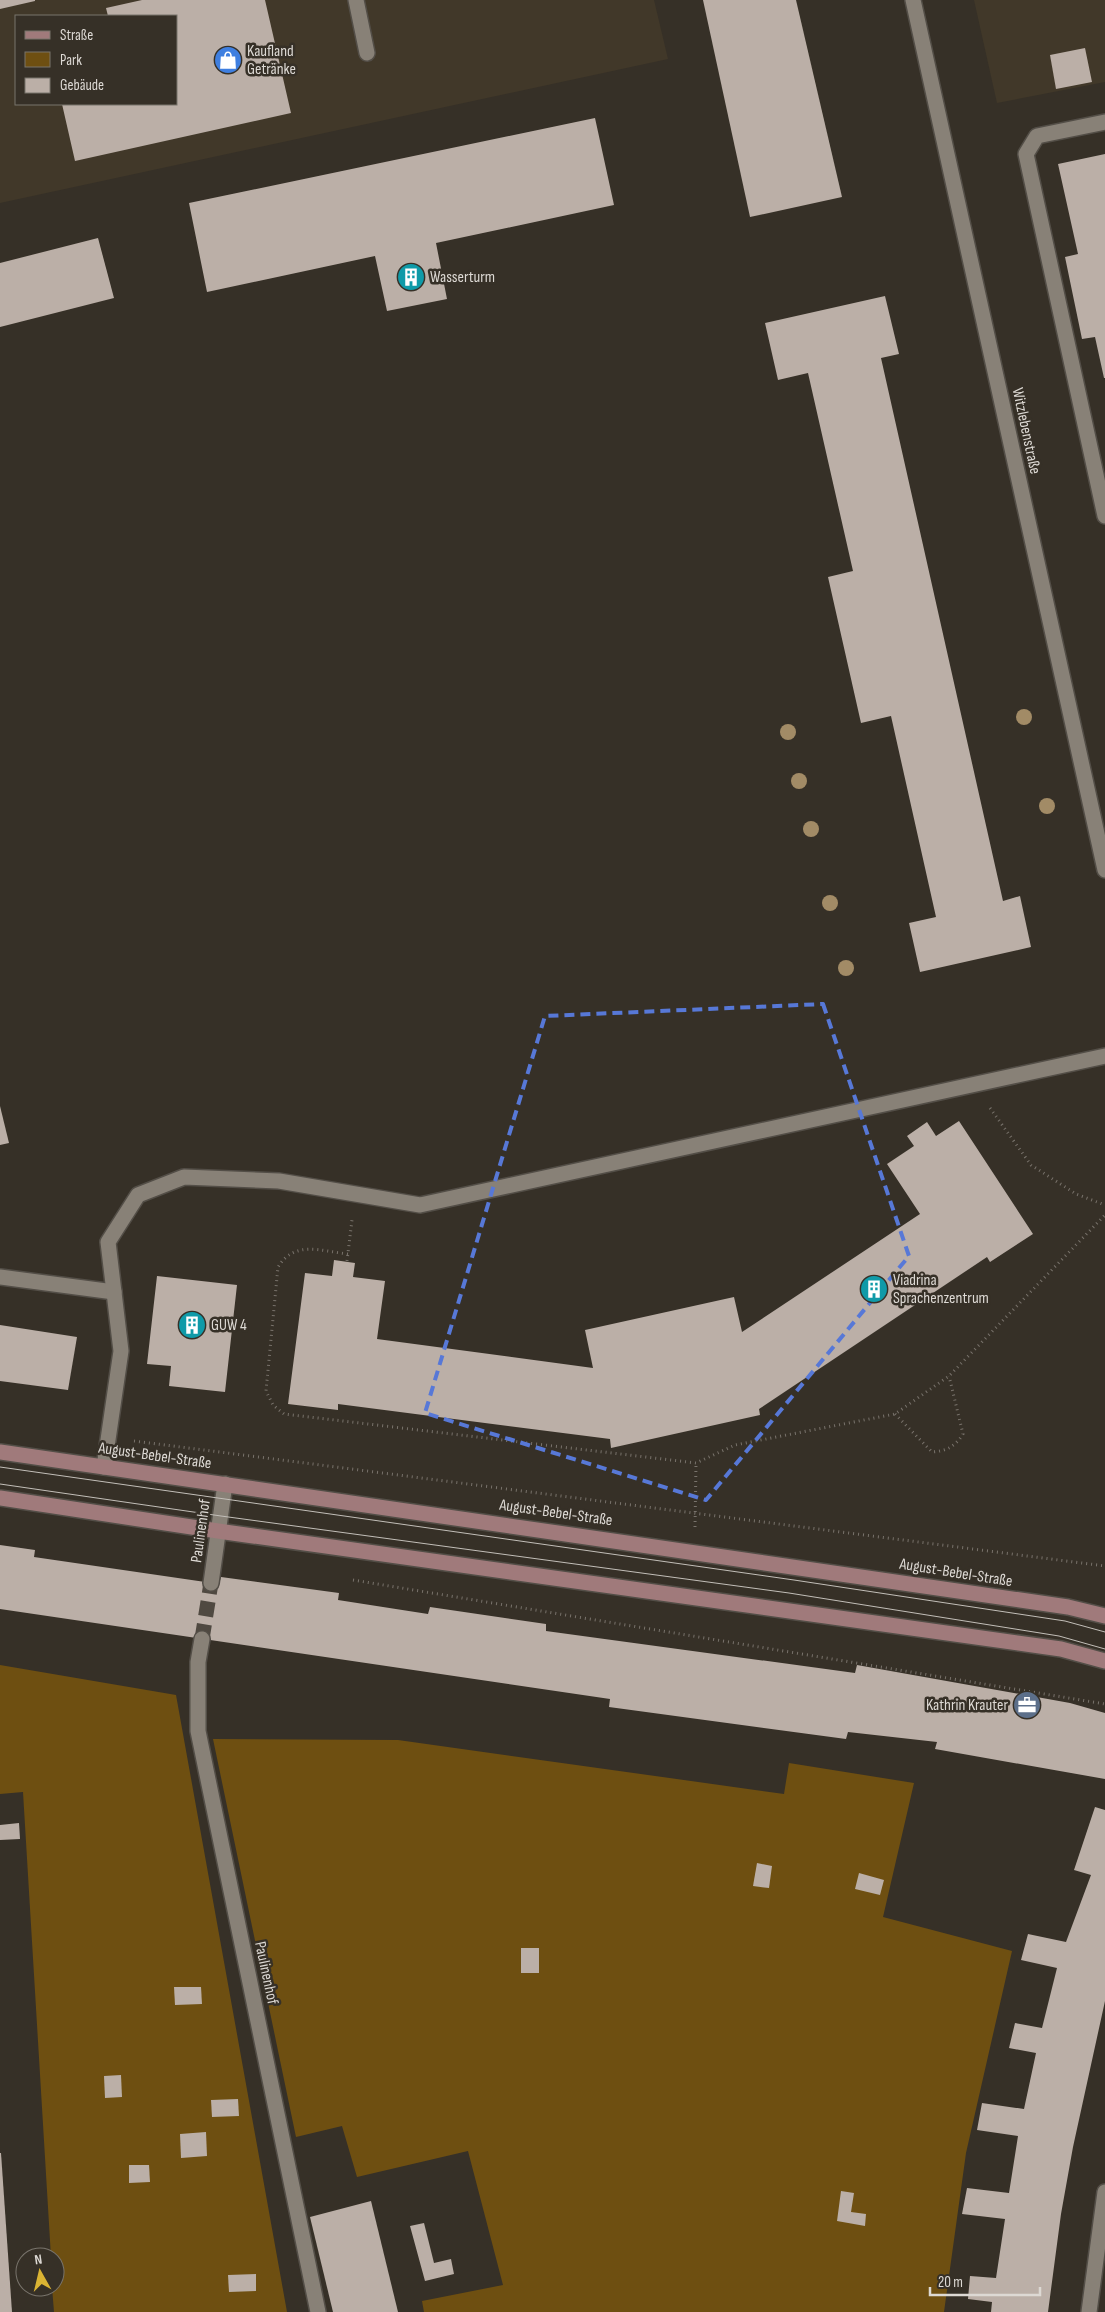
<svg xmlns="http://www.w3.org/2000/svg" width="1105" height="2312" font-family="'Sofia Sans Condensed',sans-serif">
<rect width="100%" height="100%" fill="#363027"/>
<g fill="#413829" fill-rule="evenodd">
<path d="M0,0h654l14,59 -668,144zM16,16h160v88h-160z"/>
<path d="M974,0h131v82l-108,21z"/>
</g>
<g fill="#6e4f11">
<path d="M0,1665l176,30 111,617h-233l-2,-25h3v-30h-4l-28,-465 -23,2z"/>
<path d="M213,1739l185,1 386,54 5,-31 125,20 -31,134 129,34 -46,202 -22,159h-520l-2,-11 81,-16 -35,-134 -111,26 -15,-51 -46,11z"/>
</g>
<g fill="#bbafa7">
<path d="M0,0h35v1l-35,8z"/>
<path d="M142,0h123l26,113 -216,48 -13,-57h114v-88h-68l-2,-8z"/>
<path d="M703,0h93l46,197 -92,20z"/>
<path d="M1085,48l7,34 -36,7 -6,-34z"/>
<path d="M595,118l19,87 -178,38 11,56 -60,12 -12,-55 -168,36 -18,-89z"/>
<path d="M1105,154v224h-1l-9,-41 -13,2 -17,-82 13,-3 -20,-90z"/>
<path d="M98,238l16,60 -114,29v-64z"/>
<path d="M885,296l14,58 -18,4 122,543 17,-5 11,51 -111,25 -11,-49 27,-6 -45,-201 -30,7 -33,-146 25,-6 -45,-198 -30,7 -13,-57z"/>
<path d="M0,1106l9,37 -9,2z"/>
<path d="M959,1121l74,113 -43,28 -3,-5 -228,152 1,6 -149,33 -1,-9 -272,-35v6l-50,-6 17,-131 27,3 2,-16 21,3 -2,14 32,4 -8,58 216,29 -8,-38 149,-33 8,35 178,-118 -33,-50 27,-18 -7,-10 20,-14 9,14z"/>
<path d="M157,1276l80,9 -12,107 -56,-6 2,-20 -24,-2z"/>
<path d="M0,1325l77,12 -9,53 -68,-9z"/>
<path d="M0,1545l35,5 -1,7 185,27 2,-7 118,16 -1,7 90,14 2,-7 116,17v7l309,42 2,-8 213,38 35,10v66l-170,-30 2,-7 -89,-10 -2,7 -237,-32 1,-8 -610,-90z"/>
<path d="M1095,1807l10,3v191l-32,146 -12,67 -13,98h-57l1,-10 -24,-3 2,-23 26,2 9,-59 -43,-5 5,-26 42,5 9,-57 -41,-6 5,-27 42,6 12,-56 -27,-5 6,-25 27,5 15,-60 -36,-8 7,-26 38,8 25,-67 -17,-5z"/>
<path d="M19,1823l1,16 -20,1v-15z"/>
<path d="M757,1863l15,3 -3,22 -16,-2z"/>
<path d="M859,1873l25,7 -4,15 -25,-6z"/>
<rect x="521" y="1948" width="18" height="25"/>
<path d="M174,1987h27l1,17 -27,1z"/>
<path d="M121,2075l1,22 -17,1 -1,-22z"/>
<path d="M238,2099l1,17 -27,1 -1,-17z"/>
<path d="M206,2132l1,24 -26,2 -1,-24z"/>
<path d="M0,2153h1l11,159h-12z"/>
<path d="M129,2165h20l1,17 -21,1z"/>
<path d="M841,2191l13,2 -3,19 15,2 -1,12 -28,-5z"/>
<path d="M371,2201l27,111h-65l-23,-95z"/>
<path d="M424,2223l10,40 17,-4 3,15 -29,7 -15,-55z"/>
<path d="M256,2274v17l-27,1 -1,-17z"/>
</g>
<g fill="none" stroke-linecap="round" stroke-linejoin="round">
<path stroke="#4f4941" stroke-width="15" stroke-dasharray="15 8" stroke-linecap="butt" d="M202,1639l9,-56"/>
<g stroke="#534e47" stroke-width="18">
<g id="lane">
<path d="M356,0l11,53"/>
<path d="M1105,122l-68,14 -11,18 79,362"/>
<path d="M0,1277l114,15"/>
<path d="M104,1467l17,-116 -13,-109 30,-47 46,-18 95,4 141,24 685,-149"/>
</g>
</g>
<g stroke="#534e47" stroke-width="18">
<g id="street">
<path d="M913,0l192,870"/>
<path d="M211,1583l14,-99"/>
<path d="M202,1639l-4,23v69l120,581"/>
<path d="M1089,2312l16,-120"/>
</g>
</g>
<g stroke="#534e47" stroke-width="18">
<g id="secondary">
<path d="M0,1452l1068,155 37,9"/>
<path d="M0,1498l218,33 843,118 44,12"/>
</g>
</g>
<g stroke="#79736c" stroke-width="3" stroke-dasharray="1 4" stroke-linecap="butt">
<path d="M990,1108l41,57 45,29 29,11"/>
<path d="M348,1254c-28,-3 -53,-14 -70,13l-12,124 7,14 11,9 412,49 39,-18 160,-31 54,-38 156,-161"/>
<path d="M347,1261l5,-41"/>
<path d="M895,1414l37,38c14,-1 23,-5 31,-18l-14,-58"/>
<path d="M134,1441l971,125"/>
<path d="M695,1527l1,-64"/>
<path d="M353,1580l752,124"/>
</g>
<use href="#lane" stroke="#888177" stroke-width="15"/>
<use href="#street" stroke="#888177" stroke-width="15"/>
<use href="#secondary" stroke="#a07a7b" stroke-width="15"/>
<g stroke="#c3bfb9" stroke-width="1">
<path d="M0,1467l794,113 271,41 40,11"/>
<path d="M0,1484l221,32 568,77 270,43 46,13"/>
</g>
</g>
<g fill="#a28b66">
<circle cx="1024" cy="717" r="8"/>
<circle cx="788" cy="732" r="8"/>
<circle cx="799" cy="781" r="8"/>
<circle cx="1047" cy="806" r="8"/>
<circle cx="811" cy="829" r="8"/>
<circle cx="830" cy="903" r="8"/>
<circle cx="846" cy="968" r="8"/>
</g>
<path fill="none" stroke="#5778d7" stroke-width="4" stroke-dasharray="10 6" stroke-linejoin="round" d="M823,1004l86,252 -203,244 -281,-87 120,-397z"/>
<defs>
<g id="shop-disc" transform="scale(1.4375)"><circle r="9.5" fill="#3f7fe0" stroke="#363027"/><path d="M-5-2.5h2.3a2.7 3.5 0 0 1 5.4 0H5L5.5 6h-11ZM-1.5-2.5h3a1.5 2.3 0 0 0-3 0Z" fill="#fff"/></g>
<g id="building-disc" transform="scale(1.4375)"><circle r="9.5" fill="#0f9aa8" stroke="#363027"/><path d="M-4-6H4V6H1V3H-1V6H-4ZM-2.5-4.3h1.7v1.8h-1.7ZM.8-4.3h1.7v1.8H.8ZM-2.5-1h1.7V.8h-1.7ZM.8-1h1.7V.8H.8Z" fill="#fff"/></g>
<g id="office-disc" transform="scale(1.4375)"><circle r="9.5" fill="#5c6f8a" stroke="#363027"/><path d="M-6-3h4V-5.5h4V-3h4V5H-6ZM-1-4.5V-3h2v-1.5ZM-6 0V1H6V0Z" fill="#fff"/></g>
</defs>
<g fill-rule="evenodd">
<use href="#shop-disc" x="228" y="60"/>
<use href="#building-disc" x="411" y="277"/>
<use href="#building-disc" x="874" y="1289"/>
<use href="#building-disc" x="192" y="1325"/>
<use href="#office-disc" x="1027" y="1705"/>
</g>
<g text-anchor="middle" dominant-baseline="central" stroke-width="5" stroke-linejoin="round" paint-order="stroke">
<g font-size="16" fill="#ddd9d4" stroke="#363027" text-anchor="start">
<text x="247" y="51">Kaufland<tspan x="247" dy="18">Getränke</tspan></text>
<text x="430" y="277">Wasserturm</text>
<text x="893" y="1280">Viadrina<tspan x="893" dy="18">Sprachenzentrum</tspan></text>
<text x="211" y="1325">GUW 4</text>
<text x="1008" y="1705" text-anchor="end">Kathrin Krauter</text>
</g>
<g font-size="16" fill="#ddd9d4" stroke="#363027">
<text transform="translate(1026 431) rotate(78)">Witzlebenstraße</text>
<text transform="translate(155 1456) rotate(8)">August-Bebel-Straße</text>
<text transform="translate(556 1513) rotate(8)">August-Bebel-Straße</text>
<text transform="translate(201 1531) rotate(-82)">Paulinenhof</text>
<text transform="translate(956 1573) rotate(9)">August-Bebel-Straße</text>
<text transform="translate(266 1973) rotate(78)">Paulinenhof</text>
</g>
</g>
<rect x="15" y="15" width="162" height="90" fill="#363027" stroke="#79746c"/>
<rect x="25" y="31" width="25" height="8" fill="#a07a7b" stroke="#79746c"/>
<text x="60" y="40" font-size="15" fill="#ddd9d4">Straße</text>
<rect x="25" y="52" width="25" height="15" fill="#6e4f11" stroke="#79746c"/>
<text x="60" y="65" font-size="15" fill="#ddd9d4">Park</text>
<rect x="25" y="78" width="25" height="15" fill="#bbafa7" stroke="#79746c"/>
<text x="60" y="90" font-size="15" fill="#ddd9d4">Gebäude</text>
<g transform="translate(40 2272) rotate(352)"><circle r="24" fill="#363027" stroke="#79746c"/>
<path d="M0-4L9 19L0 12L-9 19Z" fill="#dab333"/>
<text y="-8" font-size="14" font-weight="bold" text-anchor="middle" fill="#ddd9d4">N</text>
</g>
<path d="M930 2287v8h110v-8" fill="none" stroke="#ddd9d4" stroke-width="2.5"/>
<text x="938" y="2287" font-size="15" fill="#ddd9d4" stroke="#363027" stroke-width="4" paint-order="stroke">20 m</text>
</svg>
